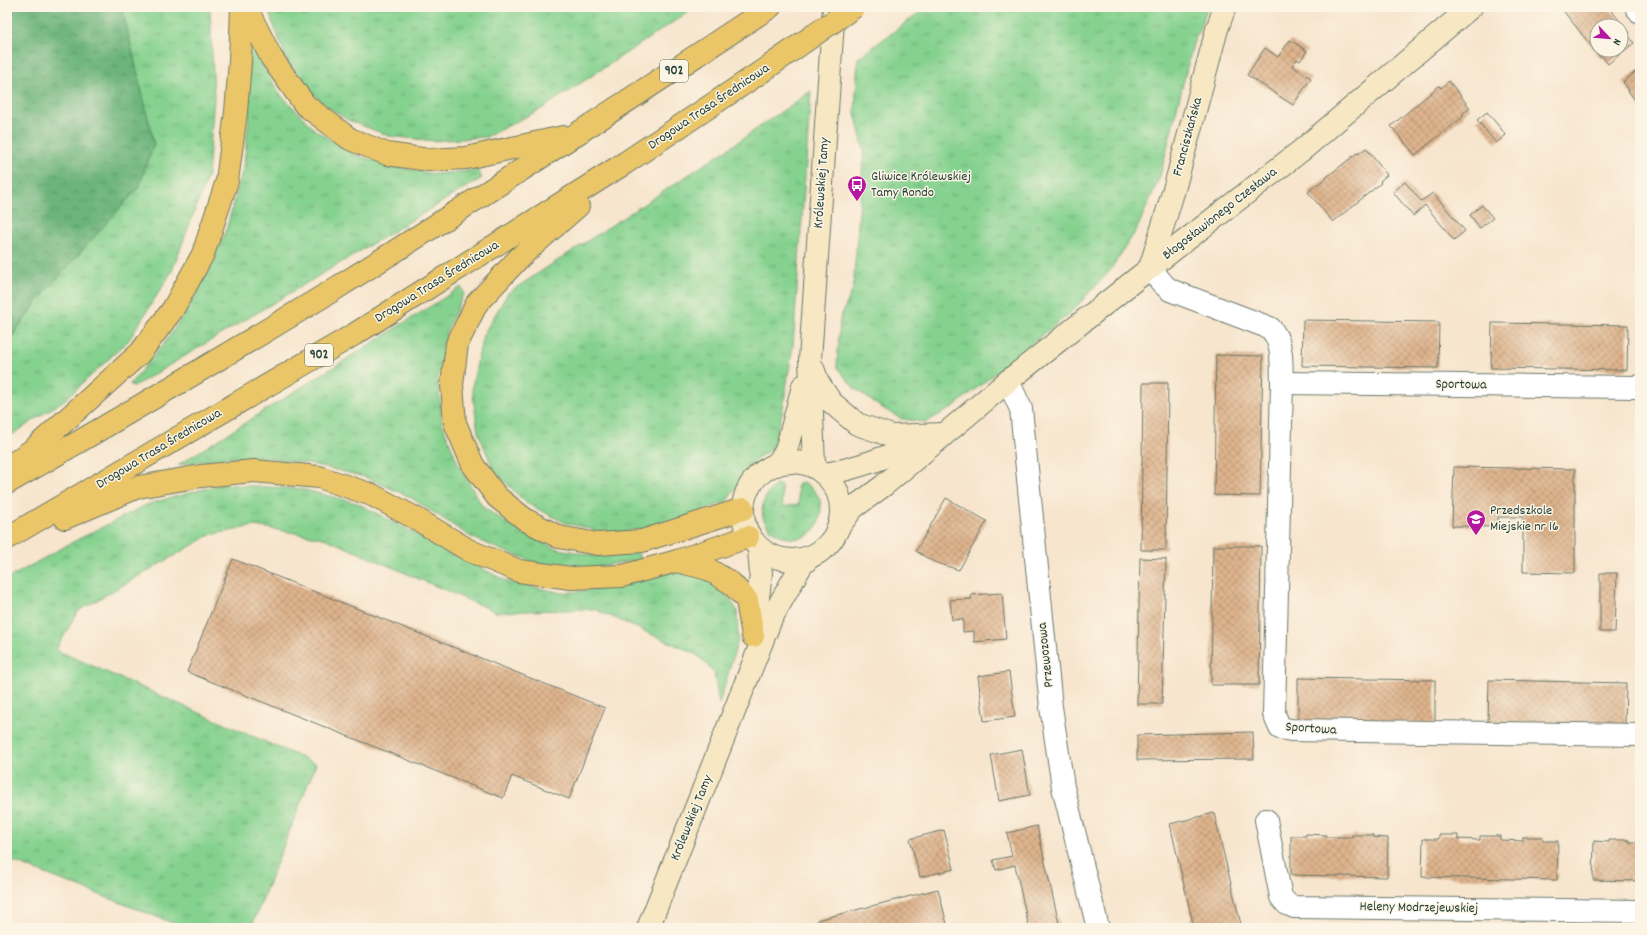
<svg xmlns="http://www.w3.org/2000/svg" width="1647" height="935" font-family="Dekko,sans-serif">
<defs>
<pattern id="grass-tufts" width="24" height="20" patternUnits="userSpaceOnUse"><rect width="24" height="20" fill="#85d28f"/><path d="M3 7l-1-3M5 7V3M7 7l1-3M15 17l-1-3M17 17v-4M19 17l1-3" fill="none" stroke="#6cac76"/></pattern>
<pattern id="forest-crowns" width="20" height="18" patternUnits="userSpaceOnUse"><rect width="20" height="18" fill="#6cb47a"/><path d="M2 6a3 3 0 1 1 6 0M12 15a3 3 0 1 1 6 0" fill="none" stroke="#589465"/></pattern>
<pattern id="building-cross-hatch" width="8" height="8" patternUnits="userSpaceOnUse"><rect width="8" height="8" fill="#dfb48d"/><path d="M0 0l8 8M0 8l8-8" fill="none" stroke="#b49474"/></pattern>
</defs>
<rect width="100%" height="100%" fill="#fcf5e5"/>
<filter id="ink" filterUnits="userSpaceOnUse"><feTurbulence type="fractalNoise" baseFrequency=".025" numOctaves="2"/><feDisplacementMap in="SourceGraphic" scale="8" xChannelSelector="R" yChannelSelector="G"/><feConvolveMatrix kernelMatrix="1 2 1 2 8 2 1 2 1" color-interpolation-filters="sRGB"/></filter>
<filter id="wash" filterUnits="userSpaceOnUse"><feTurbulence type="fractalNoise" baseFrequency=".012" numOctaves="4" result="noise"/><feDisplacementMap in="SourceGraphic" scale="16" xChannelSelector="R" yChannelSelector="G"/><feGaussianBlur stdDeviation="0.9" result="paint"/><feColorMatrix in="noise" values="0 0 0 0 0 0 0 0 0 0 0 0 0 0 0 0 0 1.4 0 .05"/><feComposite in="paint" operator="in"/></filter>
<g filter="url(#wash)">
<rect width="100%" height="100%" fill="#f7e5ce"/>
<g fill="url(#grass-tufts)" stroke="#528862">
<path d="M122,7h88l4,91 -6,77 -36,96 -43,69 -63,59 -59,39v-95l147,-199z"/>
<path d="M269,7h427l-153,101 -57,29 -52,4 -45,-5 -41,-16 -26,-17 -34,-40 -19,-50z"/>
<path d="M927,7h281l-15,37 -33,132 -23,53 -28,43 -39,41 -118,95 -26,14 -24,-3 -23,-13 -25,-18 -17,-21 3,-48 13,-30 11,-139 -9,-37 3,-55z"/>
<path d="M253,50l26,43 36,37 38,24 38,12 45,8 41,-4 5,8 -349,209 -3,-3 36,-43 31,-47 28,-60 19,-69 5,-49v-61z"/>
<path d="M811,91l-18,255 -11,68 -10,35 -15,9 -31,44 -62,23 -55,9 -43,-11 -40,-20 -32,-32 -16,-39 -6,-45 11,-52 25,-42 220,-144z"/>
<path d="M461,287l3,6 -18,39 -8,46 4,45 17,43 24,41 40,27 35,15 39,7 41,-3 3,6 -59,11 -39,-5 -37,-13 -35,-15 -61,-40 -45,-20 -50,-12 -45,-7h-48l-44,7z"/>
<path d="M801,482c12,5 21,14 20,28 -3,56 -92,20 -45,-26l5,2 2,21 16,-3 -2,-19z"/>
<path d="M222,484l79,5 56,14 149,78 56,12 53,-6 58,-17 29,3 19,14 16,23 1,30 -19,64 -5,-32 -18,-18 -102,-45 -98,3 -172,-74 -69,-12 -45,9 -132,76 -22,39 260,114 -65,164h-65l-179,-69v-280l64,-36 77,-39z"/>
</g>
<path fill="url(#forest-crowns)" stroke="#467857" d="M7,7h115l32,137 -15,43 -102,114 -30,42z"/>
<g id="blocks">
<g fill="url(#building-cross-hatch)" fill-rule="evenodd">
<path d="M1562,7h46l22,26 -2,2 6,8 -26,21 -6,-8 -2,1 -39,-49zM1597,26h24v24h-24z"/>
<path d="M1290,40l17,11 -7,10 -3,-2 -5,7 19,12 -18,27 -46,-30 18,-27 13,9z"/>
<path d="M1640,68v38l-12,-15 1,-1 -6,-8z"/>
<path d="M1449,81l21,27 -8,6 2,2 -49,39 -24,-29 48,-40 2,2z"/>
<path d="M1487,112l19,23 -10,8 -19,-23z"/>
<path d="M1366,148l21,27 -7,6 1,2 -48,39 -25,-30 49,-39 1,1z"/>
<path d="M1405,182l16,19 12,-8 32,38 -11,9 -29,-35 -12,11 -20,-24z"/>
<path d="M1482,205l11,13 -13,10 -10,-13z"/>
<path d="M1303,320l136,2 -1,46 -136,-2z"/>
<path d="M1492,323l136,2 -1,45 -136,-2z"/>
<path d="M1216,355l47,1 -3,140 -46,-1z"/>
<path d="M1143,383h25l-2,167h-25z"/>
<path d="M1454,467l121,2v104l-52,-1v-55h-25l1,10 -47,-1z"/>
<path d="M946,498l41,23 -28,49 -25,-8 -18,-11z"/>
<path d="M1213,546h48l-2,139h-48z"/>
<path d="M1140,558l26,1 -4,145h-25z"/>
<path d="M233,559l372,149 -36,91 -57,-23 -9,22 -316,-126z"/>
<path d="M1600,573h17l-2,59h-15z"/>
<path d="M1002,593l4,46 -32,3v-11l-11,1v-13l-11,1 -2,-20 22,-1 -1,-4z"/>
<path d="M1009,672l6,45 -31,4 -6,-45z"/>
<path d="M1298,678l137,2v43l-137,-2z"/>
<path d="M1489,680l137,3 -1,43 -137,-3z"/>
<path d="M1253,732l1,27 -117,1v-25z"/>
<path d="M1022,749l8,46 -31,6 -8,-46z"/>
<path d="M1214,813l23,96 5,19h-48l-13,-56 -11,-48z"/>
<path d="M1037,826l5,23 18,79h-31l-14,-63 -19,5 -3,-10 19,-4 -5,-23z"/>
<path d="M944,830l10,39 -34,8 -10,-38z"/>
<path d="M1306,834l20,1v2h26v-2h21v2l15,1 -1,39 -96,-2v-39h15z"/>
<path d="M1439,835h19v4l22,1v-4h20v4l23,1v-4h20l-1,4h16l-1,39 -135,-3 1,-38h16z"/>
<path d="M1609,840h20v2h11v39l-47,-1 1,-39 15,1z"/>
<path d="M938,889l10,39h-129l-2,-8z"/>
</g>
</g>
</g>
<g filter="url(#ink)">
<use href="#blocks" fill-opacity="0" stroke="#6b786a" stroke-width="1"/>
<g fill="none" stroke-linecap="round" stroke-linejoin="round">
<g stroke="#6b786a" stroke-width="24">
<g id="street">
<path d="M1636,7l4,5"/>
<path d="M1150,268l13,16 7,6 100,38c14,15 11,35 12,55l-8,331 6,14 11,2 349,5"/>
<path d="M1008,381l13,28 30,298 12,80 35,141"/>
<path d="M1282,383l354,4 4,-1"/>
<path d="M1266,820l15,77 6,7 7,3 346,4"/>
</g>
</g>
<g stroke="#6b786a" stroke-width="24">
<g id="secondary">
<path d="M1150,268l25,-82 42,-157 8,-22"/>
<path d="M813,368l5,14 13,20 26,22 35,12 51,-2"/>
<circle cx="792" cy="511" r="49"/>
<path d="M776,465l10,-14 17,-65"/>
<path d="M814,467l-4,-107 24,-353"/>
<path d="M825,474c35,-6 68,-20 101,-33"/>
<path d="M837,529l16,-21 30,-22 125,-105 142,-113 152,-118 169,-143"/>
<path d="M754,630l7,-56 -2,-24"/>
<path d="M648,928l123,-309 30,-53 8,-8"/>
</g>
</g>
<g stroke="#6b786a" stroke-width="24">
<g id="primary">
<path d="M246,7l25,50 34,48 45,34 37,15 42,6 37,-2 97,-21"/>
<path d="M578,206l-58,51 -43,46 -20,41 -5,41 3,38 18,42 24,32 29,23 33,17 39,7 44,-3 101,-32"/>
<path d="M7,468l28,-20 105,-95 33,-44 30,-55 24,-73 9,-69 4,-50 2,-55"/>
<path d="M7,483c109,-62 216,-126 323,-191 148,-92 294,-189 440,-285"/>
<path d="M65,518l73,-31 63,-11 53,-5 65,6 53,18 45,24 53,32 49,20 52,7 51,-2 55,-15 71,-24"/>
<path d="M7,538l348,-204 270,-171 136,-91"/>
<path d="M677,561l31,8 23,14 16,17 6,36"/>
</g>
</g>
<use href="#street" stroke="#fff" stroke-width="22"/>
<use href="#secondary" stroke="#f7e8c3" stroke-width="22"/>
<use href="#primary" stroke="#ebc669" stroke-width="22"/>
<g stroke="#6b786a" stroke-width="24" stroke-linecap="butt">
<path id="primary-bridge" d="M761,72l93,-65"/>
</g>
<use href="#primary-bridge" stroke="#ebc669" stroke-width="22"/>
</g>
</g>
<defs>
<g id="bus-pin" transform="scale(1)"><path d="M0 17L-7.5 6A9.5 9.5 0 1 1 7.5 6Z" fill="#b5179e" stroke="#fcf5e5"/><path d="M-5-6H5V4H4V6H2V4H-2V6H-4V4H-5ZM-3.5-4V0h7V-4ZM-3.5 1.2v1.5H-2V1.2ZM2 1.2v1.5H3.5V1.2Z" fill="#fff"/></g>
<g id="school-pin" transform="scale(1)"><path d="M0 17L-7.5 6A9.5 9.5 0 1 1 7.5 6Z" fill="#b5179e" stroke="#fcf5e5"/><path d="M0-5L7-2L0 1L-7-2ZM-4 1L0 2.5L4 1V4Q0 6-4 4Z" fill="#fff"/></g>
</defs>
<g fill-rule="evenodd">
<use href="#bus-pin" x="857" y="185"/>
<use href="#school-pin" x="1476" y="519"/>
</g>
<g text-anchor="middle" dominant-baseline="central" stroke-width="3" stroke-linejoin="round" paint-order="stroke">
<g fill="#fcf5e5" stroke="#617469" stroke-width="1">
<rect x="660" y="60" width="28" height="22" rx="3"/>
<rect x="305" y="344" width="28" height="22" rx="3"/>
</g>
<g font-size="13" font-weight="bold" fill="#1f3d34">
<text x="674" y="71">902</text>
<text x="319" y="355">902</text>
</g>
<g font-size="14" fill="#1f3d34" stroke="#fcf5e5">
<text transform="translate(709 107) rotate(-34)">Drogowa Trasa Średnicowa</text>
<text transform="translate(1188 137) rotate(-75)">Franciszkańska</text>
<text transform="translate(822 183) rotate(-86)">Królewskiej Tamy</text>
<text transform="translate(1220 214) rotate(-38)">Błogosławionego Czesława</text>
<text transform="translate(437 282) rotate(-32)">Drogowa Trasa Średnicowa</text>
<text transform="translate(1461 385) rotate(1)">Sportowa</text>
<text transform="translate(159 449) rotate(-31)">Drogowa Trasa Średnicowa</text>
<text transform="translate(1046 655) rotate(-96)">Przewozowa</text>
<text transform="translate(1311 729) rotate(4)">Sportowa</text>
<text transform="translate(692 818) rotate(-68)">Królewskiej Tamy</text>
<text transform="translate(1419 908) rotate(1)">Heleny Modrzejewskiej</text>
</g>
<g font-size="14" fill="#1f3d34" stroke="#fcf5e5" text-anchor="start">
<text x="871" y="177">Gliwice Królewskiej<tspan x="871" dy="16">Tamy Rondo</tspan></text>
<text x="1490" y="511">Przedszkole<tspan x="1490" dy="16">Miejskie nr 16</tspan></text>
</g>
</g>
<rect width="1647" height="935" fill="none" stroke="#fcf5e5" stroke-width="24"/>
<g transform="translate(1609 38) rotate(116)"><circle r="19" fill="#fcf5e5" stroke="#a4ab9e"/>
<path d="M0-3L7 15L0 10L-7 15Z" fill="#b5179e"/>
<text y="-6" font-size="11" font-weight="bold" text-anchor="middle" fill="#1f3d34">N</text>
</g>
</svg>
